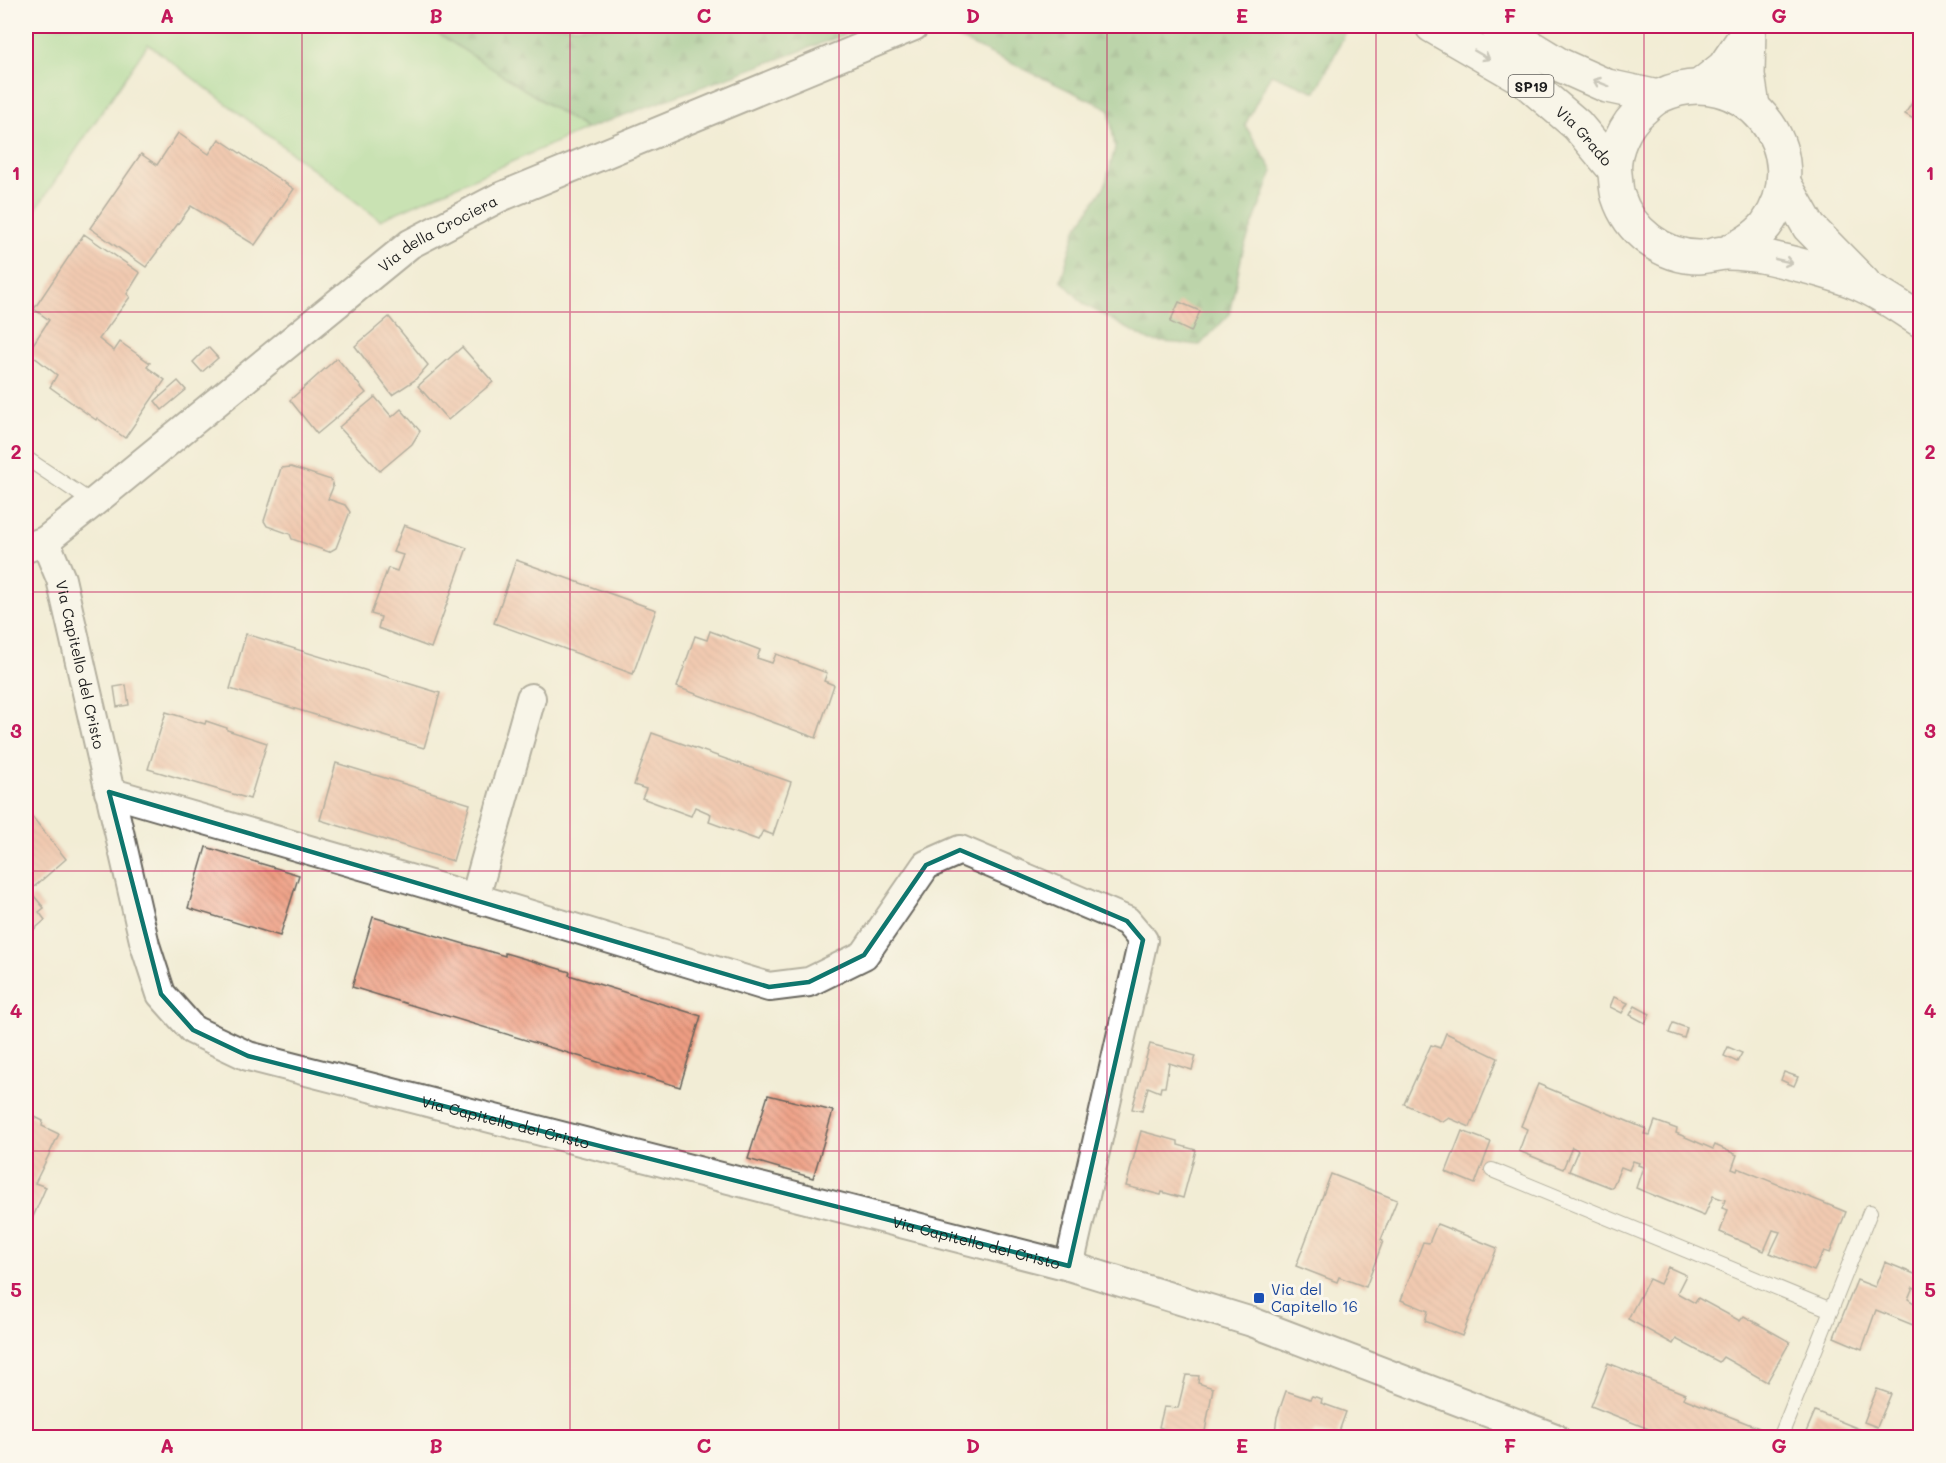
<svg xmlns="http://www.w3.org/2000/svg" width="1946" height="1463" font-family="Mali,sans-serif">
<defs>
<pattern id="forest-firs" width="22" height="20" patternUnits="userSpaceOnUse" patternTransform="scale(1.5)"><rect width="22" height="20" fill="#7ab777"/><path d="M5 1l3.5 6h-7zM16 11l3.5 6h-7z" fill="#639461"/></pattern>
<pattern id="building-back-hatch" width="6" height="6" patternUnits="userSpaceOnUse" patternTransform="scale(1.5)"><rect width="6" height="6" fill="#ef9e83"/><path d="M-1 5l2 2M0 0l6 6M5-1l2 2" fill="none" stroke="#c1806a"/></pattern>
</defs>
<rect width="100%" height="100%" fill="#fbf7ec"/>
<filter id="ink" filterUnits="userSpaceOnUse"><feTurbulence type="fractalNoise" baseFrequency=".0167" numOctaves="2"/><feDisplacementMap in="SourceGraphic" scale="12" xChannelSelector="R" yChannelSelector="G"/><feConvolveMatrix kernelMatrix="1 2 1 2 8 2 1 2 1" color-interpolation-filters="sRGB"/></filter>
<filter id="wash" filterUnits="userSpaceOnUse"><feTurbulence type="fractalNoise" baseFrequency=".008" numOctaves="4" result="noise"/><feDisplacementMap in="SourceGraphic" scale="24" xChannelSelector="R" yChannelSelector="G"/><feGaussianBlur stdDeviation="1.35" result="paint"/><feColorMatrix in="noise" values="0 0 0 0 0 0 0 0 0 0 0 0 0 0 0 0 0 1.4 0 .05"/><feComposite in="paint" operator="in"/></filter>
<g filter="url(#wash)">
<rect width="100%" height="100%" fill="#f2edd6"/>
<path fill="#98d68b" stroke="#5a7954" stroke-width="1.5" d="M26,26h409l-1,5 152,98 -206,91 -232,-176 -114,168 -8,-5z"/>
<g fill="url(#forest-firs)" stroke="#4b6a4a" stroke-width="1.5">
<path d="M435,26h434l-283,103 -152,-98z"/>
<path d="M969,26h380l-33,66 -45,-18 -26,51 28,46 -30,79 -14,65 -29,30 -50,-4 -65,-36 -24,-25 15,-51 29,-43 10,-38 -6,-39 -158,-74z"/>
</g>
<g id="blocks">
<g fill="url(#building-back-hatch)">
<path d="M1920,90v33l-15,-9z"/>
<path d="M178,133l31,21 10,-15 75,50 -39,56 -64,-39 -45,61 -56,-39 51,-74 16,11z"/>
<path d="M84,234l56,39 -13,21 3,3 -31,42 15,12 6,-9 30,21 -3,4 18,13 -40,58 -28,-20 -1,2 -46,-33 7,-12 -29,-23 21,-32 -15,-11z"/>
<path d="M1179,302l21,9 -9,21 -21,-10z"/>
<path d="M389,317l39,48 -13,15 -23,15 -37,-49z"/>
<path d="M208,347l10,11 -16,14 -9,-10z"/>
<path d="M462,347l31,35 -45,38 -30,-34z"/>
<path d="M337,358l29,35 -49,41 -27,-34z"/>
<path d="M178,381l8,9 -24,20 -7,-9z"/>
<path d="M375,397l17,20 9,-8 19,22 -8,13 -32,27 -41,-44z"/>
<path d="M291,467l40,13 2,7 -5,12 17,6 5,7 -14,36 -7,4 -37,-13 -2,-5 -23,-8 -3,-5 17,-53z"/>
<path d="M404,525l63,23 -36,100 -53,-20 3,-11 -10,-3 17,-46 9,3 6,-16 -10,-3z"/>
<path d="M516,560l140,50 -23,64 -139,-51z"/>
<path d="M710,631l50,19 -3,8 15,5 4,-9 51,19 -3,8 10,4 -18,53 -139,-51 18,-51 12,4z"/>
<path d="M246,634l194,59 -16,55 -194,-59z"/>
<path d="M126,685l3,20 -12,2 -3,-20z"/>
<path d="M166,712l39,12 1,-3 21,7v2l40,13 -17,56 -102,-30z"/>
<path d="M652,733l139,49 -18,53 -10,-4 -5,9 -49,-18 2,-8 -16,-7 -4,9 -49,-18 4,-9 -12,-4z"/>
<path d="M336,763l134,41 -17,57 -133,-41z"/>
<path d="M26,809l40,50 -39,34 -1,-2z"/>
<path d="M206,847l93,28 -19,61 -92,-28z"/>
<path d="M34,896l10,12 -5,4 6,8 -15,13 -4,-5v-26z"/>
<path d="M373,917l132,39v-3l65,19 -1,3 132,41 -21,71 -328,-100z"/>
<path d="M1614,997l14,6 -6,10 -12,-6z"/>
<path d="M1635,1006l15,8 -5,9 -15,-8z"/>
<path d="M1673,1023l14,5 -3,10 -15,-5z"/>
<path d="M1446,1033l52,25 -28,69 -21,-9 -6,4 -39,-18 27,-59 9,3z"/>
<path d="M1150,1044l46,12 -4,14 -23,-7 -4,24h-4l-1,5 -12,-5 -6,24 -10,-2z"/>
<path d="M1728,1047l14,6 -5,9 -13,-6z"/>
<path d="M1784,1072l14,5 -4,9 -13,-6z"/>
<path d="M1538,1084l108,45 -2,5 6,1 5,-14 22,8 -1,4 37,16 2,-4 22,10 -5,14 5,2 1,-3 108,44 -16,41 -6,-2 -10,20 -44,-18 10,-21 -7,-2 -9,21 -44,-19 8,-22 -6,-2 3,-8 -12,-4 -9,20 -68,-28 7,-21 -5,-2 1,-2 -6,-2 -4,9 -8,-3 -9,21 -43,-17 9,-21 -6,-3 -9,22 -44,-18 8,-22 -6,-3z"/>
<path d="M768,1095l65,16 -20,67 -65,-19z"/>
<path d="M29,1114l14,7 -1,5 17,8 -24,49 11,4 -20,46v-114z"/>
<path d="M1141,1131l37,10v4l18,5 -13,48 -21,-6 -1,3 -35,-9z"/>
<path d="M1462,1131l29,11 -16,42 -29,-12z"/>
<path d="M1331,1174l66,26 -16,40 2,1 -17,46 -27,-10 -2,5 -41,-16z"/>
<path d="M1437,1224l60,24 -35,88 -37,-15 3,-10 -27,-11 22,-58 6,1z"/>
<path d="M1885,1262l32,13 3,-5v20l-7,-3 -5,12 12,8 -7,18 -37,-15 -14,39 -28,-12 23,-57 18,7z"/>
<path d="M1668,1267l18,8 -9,18 18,10 3,-5 42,23 4,-5 46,26 -23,40 -44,-25 -4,5 -43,-23 -3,5 -45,-25 21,-40 11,5z"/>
<path d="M1608,1363l77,31 -2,4 76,30 -3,9h-87l-78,-31z"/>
<path d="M1186,1375l13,1 -1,7 15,5 -9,49h-34l1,-5 -12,-5 5,-20 14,1z"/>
<path d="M1877,1389l14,5 -14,33 -13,-5z"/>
<path d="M1286,1391l24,8 2,-3 10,3 -1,4 25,9 -9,25 -23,-6 -2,6h-24l-13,-5 2,-15z"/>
<path d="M1815,1411l54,22 -2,4h-63z"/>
</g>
</g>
</g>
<g filter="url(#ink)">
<use href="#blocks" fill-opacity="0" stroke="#67655d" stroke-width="1.5"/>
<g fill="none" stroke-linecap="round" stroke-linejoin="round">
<g stroke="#67655d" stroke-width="16">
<g id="service">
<path d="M26,458l67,45"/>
<path d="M1492,1170l339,140"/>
<path d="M1780,1438l90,-226"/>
</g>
</g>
<g stroke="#67655d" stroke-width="32">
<g id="minor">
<path id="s1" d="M45,541l16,38 84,366 16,49 32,36 55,26 821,210 183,56 303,116"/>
<path id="s2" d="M26,548l19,-7 48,-38 317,-259 88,-46 416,-172"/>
<path d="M109,792l366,106 294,89 40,-5 55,-27 62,-90 34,-15 167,71 16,19 -74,326"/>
<path d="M475,898l56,-200"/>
</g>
</g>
<g stroke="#67655d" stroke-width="36">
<g id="tertiary">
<path d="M1749,26l-1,49 5,31"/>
<path d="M1700,86l24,-19 24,-35"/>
</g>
</g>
<g stroke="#67655d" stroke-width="36">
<g id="primary">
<path id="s3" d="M1432,26l90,52 55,47 37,44"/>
<path d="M1496,26l64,39 47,21 51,11"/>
<path d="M1784,183l25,44 55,56"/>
<path d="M1726,253c15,-7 30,-15 40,-28 54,-73 -25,-168 -106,-129 -7,3 -12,9 -18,14 -17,14 -30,42 -27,64 1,7 1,16 3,22 11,35 45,61 81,61 9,0 18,-4 27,-4 14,0 31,2 45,5 30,7 73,17 99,31 18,9 34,21 50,31"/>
</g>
</g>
<use href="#service" stroke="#fff" stroke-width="14"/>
<use href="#minor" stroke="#fff" stroke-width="28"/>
<use href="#tertiary" stroke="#fff" stroke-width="33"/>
<use href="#primary" stroke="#fff" stroke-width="33"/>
</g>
<defs><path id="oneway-shaft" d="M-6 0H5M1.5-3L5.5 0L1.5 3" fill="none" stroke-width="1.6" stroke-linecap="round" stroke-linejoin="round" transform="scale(1.5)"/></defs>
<g stroke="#999">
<use href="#oneway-shaft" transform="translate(1482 55) rotate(30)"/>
<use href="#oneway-shaft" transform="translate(1601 83) rotate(-158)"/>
<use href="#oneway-shaft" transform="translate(1784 261) rotate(13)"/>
</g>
</g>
<path d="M0 0H1946V1463H0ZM109,792l660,195 40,-5 55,-27 62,-90 34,-15 167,71 16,19 -74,326 -821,-210 -55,-26 -32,-36z" fill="#f2edd6" fill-opacity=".55" fill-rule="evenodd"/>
<path fill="none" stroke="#0f766e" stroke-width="4.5" stroke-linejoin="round" d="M109,792l660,195 40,-5 55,-27 62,-90 34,-15 167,71 16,19 -74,326 -821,-210 -55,-26 -32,-36z"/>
<path fill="none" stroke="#c2185b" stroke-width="1.5" stroke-opacity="0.55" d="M302,26v1412M570,26v1412M839,26v1412M1107,26v1412M1376,26v1412M1644,26v1412M26,312h1894M26,592h1894M26,871h1894M26,1151h1894"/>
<rect fill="#1a4fb4" stroke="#fbf7ec" stroke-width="2" x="1253" y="1292" width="12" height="12" rx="3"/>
<g text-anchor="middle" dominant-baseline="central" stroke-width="6" stroke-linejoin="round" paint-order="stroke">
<rect fill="#fbf7ec" stroke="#5f5e5a" stroke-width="1.5" x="1508.5" y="75" width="45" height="22" rx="4.5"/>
<g font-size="14" font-weight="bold" fill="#1c1c1c">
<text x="1531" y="86">SP19</text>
</g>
<g font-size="15" fill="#1c1c1c" stroke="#fbf7ec">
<text stroke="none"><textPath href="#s3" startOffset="189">Via Grado</textPath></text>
<text stroke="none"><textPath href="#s2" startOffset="520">Via della Crociera</textPath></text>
<text stroke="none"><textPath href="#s1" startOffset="129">Via Capitello del Cristo</textPath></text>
<text stroke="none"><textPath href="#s1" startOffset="843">Via Capitello del Cristo</textPath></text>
<text stroke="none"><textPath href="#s1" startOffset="1329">Via Capitello del Cristo</textPath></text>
</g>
<g font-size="15" fill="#164399" stroke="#fbf7ec" text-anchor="start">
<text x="1271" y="1289">Via del<tspan x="1271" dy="17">Capitello 16</tspan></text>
</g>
</g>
<rect width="1946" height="1463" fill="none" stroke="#fbf7ec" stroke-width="66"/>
<rect x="33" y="33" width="1880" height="1397" fill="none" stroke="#c2185b" stroke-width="2"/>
<g font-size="20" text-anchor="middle" font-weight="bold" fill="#c2185b">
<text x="167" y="23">A</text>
<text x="436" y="23">B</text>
<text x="704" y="23">C</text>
<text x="973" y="23">D</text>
<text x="1242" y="23">E</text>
<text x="1510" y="23">F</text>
<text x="1779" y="23">G</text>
<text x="16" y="180">1</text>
<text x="1930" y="180">1</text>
<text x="16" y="459">2</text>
<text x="1930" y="459">2</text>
<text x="16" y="738">3</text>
<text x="1930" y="738">3</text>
<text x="16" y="1018">4</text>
<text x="1930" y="1018">4</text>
<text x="16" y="1297">5</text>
<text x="1930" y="1297">5</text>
<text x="167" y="1453">A</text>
<text x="436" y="1453">B</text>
<text x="704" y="1453">C</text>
<text x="973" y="1453">D</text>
<text x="1242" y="1453">E</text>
<text x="1510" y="1453">F</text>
<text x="1779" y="1453">G</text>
</g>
</svg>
